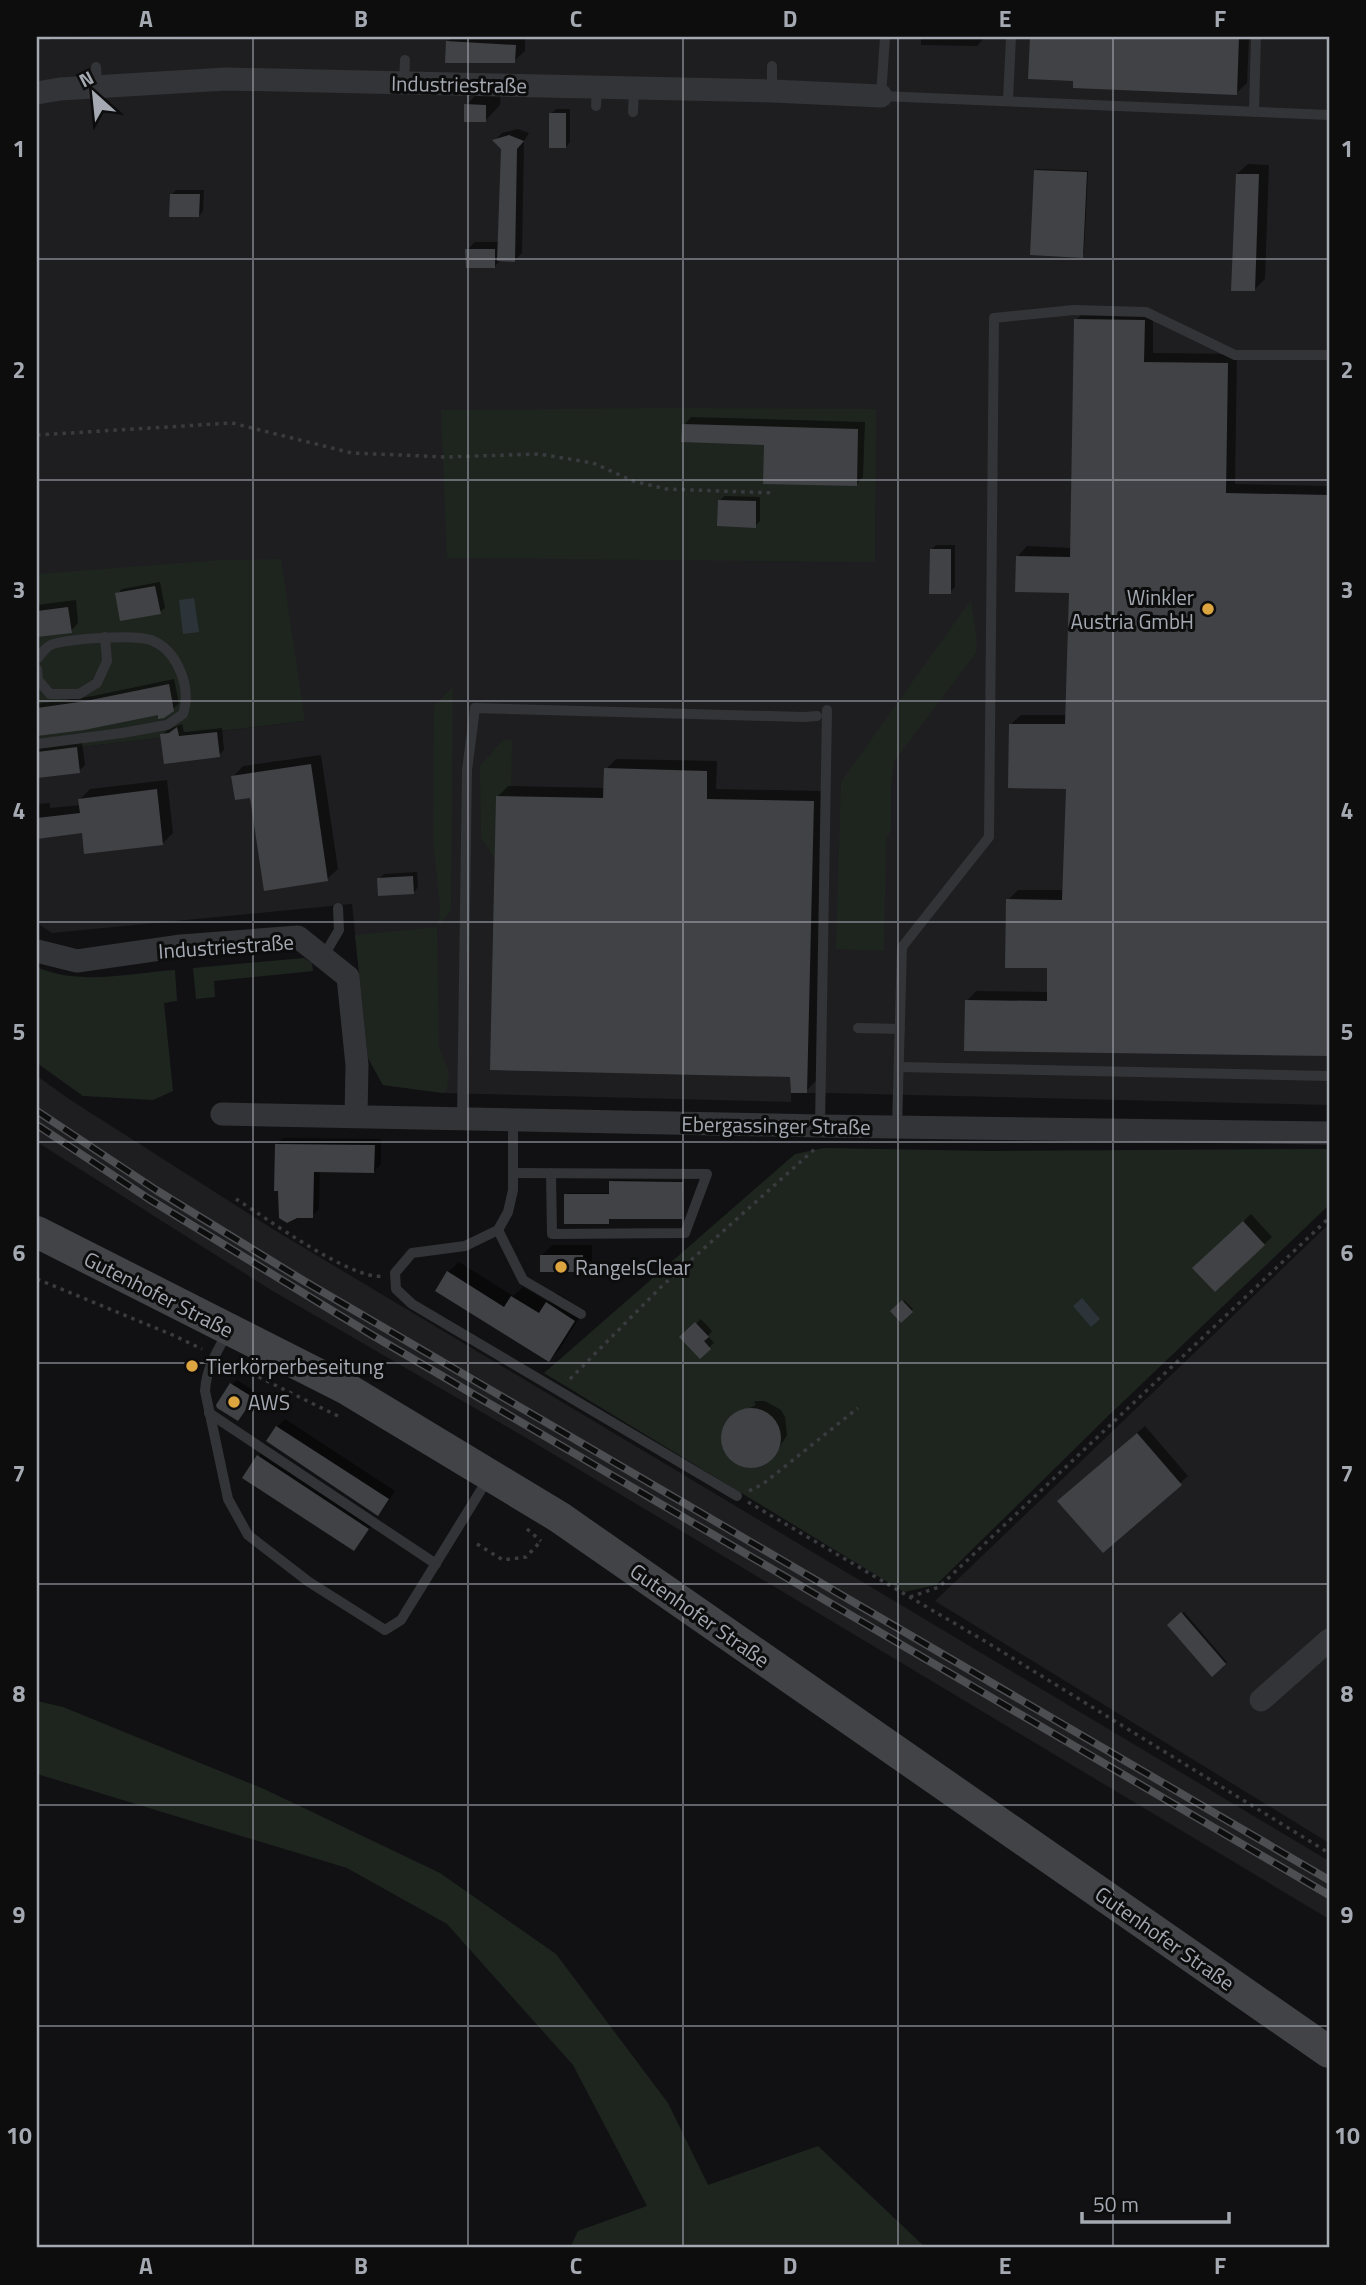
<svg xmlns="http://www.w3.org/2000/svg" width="1366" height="2285" font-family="'Titillium Web',sans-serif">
<rect width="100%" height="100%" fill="#111113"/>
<g fill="#1e1e20">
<path d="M37,37h1292v1068l-500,-12h-38v9l-348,-9 -60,-8 -15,-27 -16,-154 -300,29 -15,-10v-171l268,-31 -268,-132z"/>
<path d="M37,1076l32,23 207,132 1053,630v58l-806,-483 -252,-146 -234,-148z"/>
<path d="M1329,1224v619l-394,-242z"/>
</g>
<g fill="#1e251f">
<path d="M663,408l213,1 -1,153 -428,-4 -6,-148z"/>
<path d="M281,559l24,162 -268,31v-178l184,-14z"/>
<path d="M971,600l6,40 -1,13 -82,108 -3,24v46l-5,6 -2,114 -48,-2 5,-167z"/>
<path d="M453,687l-2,223 -14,18 2,120 10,25 -2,16 -4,4 -60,-8 -15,-27 -13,-123 83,-8 2,-20 -7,-68 1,-133z"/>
<path d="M503,740h9l-1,56h-15l-1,63 -14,-21 -1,-72z"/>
<path d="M304,958l8,5 1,8 -99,10 1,16 -19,2 -3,-31z"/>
<path d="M37,967c41,19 95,6 138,3l2,31 -13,2 9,88 -20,9 -70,-4 -46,-33z"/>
<path d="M824,1148l168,3 337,-2v56l-224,214 -169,166 -32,7 -360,-219 251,-219z"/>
<path d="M37,1701l26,6 201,82 176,84 116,81 112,149 40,82 110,-39 108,102h-356l8,-17 69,-25 -74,-141 -126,-141 -100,-56 -310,-94z"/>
</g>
<g fill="#2c343a">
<path d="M194,598l5,34 -16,2 -4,-34z"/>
<path d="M1082,1298l18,21 -9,8 -18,-21z"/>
</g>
<g fill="#0007">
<path d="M50,37h156l-2,2 -154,1z"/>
<path d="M453,37h72v14l-11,10 -67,-19z"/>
<path d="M921,37h64l-8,9 -56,-1z"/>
<path d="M1032,37h217l-2,46 -11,10 -161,-14 -45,-1z"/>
<path d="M482,89l19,1 -1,15 -15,16 -19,-16z"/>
<path d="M556,109h14v33l-4,5 -15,-33z"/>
<path d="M518,129l11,4 -5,8 -2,112 -7,7h-14l-7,7 -27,-17 8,-8h24l4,-94 -8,-8 7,-7z"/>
<path d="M1248,164l21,1 -4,114 -10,10 -18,-115z"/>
<path d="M1037,169l51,2 -4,83 -2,2 -47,-85z"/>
<path d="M176,190h28l-1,21 -4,5 -28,-21z"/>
<path d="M1086,310l67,1v42l84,1 -2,130 94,2v569l-363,-6 1,-48 9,-10 73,1v-25l-41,-67 10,-10h46l4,-103 -57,-63 10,-9h46l3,-124 -52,-35 9,-10 45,2 4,-228z"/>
<path d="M691,417l174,5 -2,55 -7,8 -90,-42 -82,-18z"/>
<path d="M724,496l36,1v24l-5,5 -35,-25z"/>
<path d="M936,545h19v42l-5,5 -19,-42z"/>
<path d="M160,582l5,26 -5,4 -43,-18 5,-5z"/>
<path d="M76,600l2,23 -7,8 -34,5v-31z"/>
<path d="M174,679l5,24 -6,6 -89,19 -47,6v-30l56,-8z"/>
<path d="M182,724l2,8 38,-4 2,22 -5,5 -57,-20 5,-5z"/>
<path d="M37,741l45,1 3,23 -6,6 -42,5z"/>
<path d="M321,755l17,114 -11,10 -94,-102 10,-11z"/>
<path d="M616,759l101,2 -1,28 107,2 -7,290 -10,10 -308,-295 10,-10 97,2 1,-19z"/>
<path d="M167,780l6,53 -10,10 -80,-12 -46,6v-33l13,-1v5l31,-3 -1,-6 10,-10z"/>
<path d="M417,872l1,15 -4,5 -35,-13 5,-5z"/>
<path d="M283,1138l98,1v25l-7,7 -54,-1 -1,39 -7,7h-15l-21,-71z"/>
<path d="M613,1180l71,1 -1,34 -2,2h-71l-1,5 -43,-28 2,-1h43v-11z"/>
<path d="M1251,1214l21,23 -57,52 -20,-21z"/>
<path d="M552,1245h40v15l-10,10 -40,-15z"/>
<path d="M459,1262l54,34 10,-9 26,15 8,-9 27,17 -25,40 -10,10 -101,-88z"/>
<path d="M904,1300l9,9 -12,12 -9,-10z"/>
<path d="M701,1319l11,12 -4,5 6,7 -14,13 -18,-19z"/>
<path d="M237,1380l20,13 -19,26 -6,-34z"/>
<path d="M756,1401h9l16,9 4,7 2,18 -9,15 -8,9 -8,5 -10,2 -9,-2 -9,-4 -7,-7 -3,-9 -1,-9 3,-10 6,-9 24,-11 -2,-3 -15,8z"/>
<path d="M285,1419l110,72 -10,15 -7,8 -101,-87z"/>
<path d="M1145,1426l43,50 -85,75 -36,-57z"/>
<path d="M266,1448l109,73 -21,28 -109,-71 14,-22z"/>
<path d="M1184,1612l43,50 -15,12 -43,-49z"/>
</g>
<g fill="#414246">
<path d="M1030,37h209l-2,58 -164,-7v-7l-45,-2z"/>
<path d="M446,41l70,4 -1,18h-70z"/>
<path d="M464,104l22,1v17h-22z"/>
<rect x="549" y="113" width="17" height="35"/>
<path d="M509,135l15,6 -7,8 -2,113 -18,-1 4,-112 -9,-9z"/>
<path d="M1034,170l53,2 -4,86 -53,-3z"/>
<path d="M1236,174h23l-4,117h-24z"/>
<path d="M170,194h30l-1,23h-30z"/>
<path d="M465,249h30v19h-29z"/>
<path d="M1074,319l71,1 -1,42 84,1 -2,130 103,2v561l-365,-5 1,-51 82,1v-33h-42l1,-69 56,1 4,-111 -58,-1 1,-64h56l4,-131 -54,-1 1,-36 54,1z"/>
<path d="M682,424l176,5 -1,57 -94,-2 1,-39 -83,-3z"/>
<path d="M718,500l38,1v27l-39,-2z"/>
<path d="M930,549h21v45h-22z"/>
<path d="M155,586l6,28 -41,7 -5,-28z"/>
<path d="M68,607l4,26 -35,4v-26z"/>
<path d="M169,684l5,27 -10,7 -6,1v-4l-74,15 -47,6v-28l49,-7z"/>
<path d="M177,727l2,9 38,-4 3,25 -56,7 -4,-30 9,-1z"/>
<path d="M77,747l3,26 -43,5v-26z"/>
<path d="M311,764l17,117 -64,10 -14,-93 -15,2 -4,-24z"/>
<path d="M604,768l103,3v28l107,2 -7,292h-16l-1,-16 -300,-7 6,-274 107,2z"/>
<path d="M157,789l6,56 -79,9 -2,-21 -45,6v-21l43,-5 -2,-14z"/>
<path d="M413,876l1,18 -36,2 -1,-18z"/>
<path d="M275,1144l100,1 -1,28 -60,-1 -1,46h-16l-10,5 -8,-5 -1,-27h-4z"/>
<path d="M609,1181l74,1 -1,37h-73v5h-45v-30h45z"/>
<path d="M1243,1221l22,24 -50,47 -23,-24z"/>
<rect x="540" y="1255" width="43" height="17"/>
<path d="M447,1271l57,36 7,-11 28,17 7,-11 29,19 -26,41 -114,-71z"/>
<path d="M902,1300l11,12 -12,11 -11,-12z"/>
<path d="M695,1322l14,15 -5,4 7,8 -11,10 -21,-22z"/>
<path d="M230,1383l24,15 -16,23 -21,-13 -1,-3z"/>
<circle cx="751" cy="1438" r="30"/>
<path d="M276,1426l113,73 -11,17 -112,-75z"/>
<path d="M1137,1433l45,52 -79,68 -46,-52z"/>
<path d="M257,1455l112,74 -15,22 -112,-73z"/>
<path d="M1181,1612l45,52 -14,13 -45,-52z"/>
</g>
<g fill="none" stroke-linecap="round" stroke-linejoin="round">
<g stroke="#393b3e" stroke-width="3.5" stroke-dasharray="3.5 5" stroke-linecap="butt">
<path d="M37,435l195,-12 120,30 94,4 93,-3 54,9 40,18 33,8 108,4"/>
<path d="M236,1199c29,18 116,82 147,77"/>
<path d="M37,1279l138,57 27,13"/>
<path d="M228,1362l112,55"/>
<path d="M570,1379l92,-93 155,-139"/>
<path d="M749,1491l14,-7 95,-76"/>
<path d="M748,1502l240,141 341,210"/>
<path d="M527,1529l14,12"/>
<path d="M477,1544l26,16 23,-3 15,-16"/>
<path d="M910,1597l29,-10 390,-369"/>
</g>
<g stroke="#333437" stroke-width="10">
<path d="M885,37l-4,59 448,19"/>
<path d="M96,67l1,20"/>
<path d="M404,83l1,-23"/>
<path d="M772,91v-25"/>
<path d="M1008,100l3,-63"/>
<path d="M596,106l1,-19"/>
<path d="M633,112l1,-24"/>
<path d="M1254,112l2,-75"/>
<path d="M37,659c4,-5 9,-13 16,-15 18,-5 80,-10 98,-4 26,10 41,47 32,74l-16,11 -45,8 -85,11"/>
<path d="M37,669l1,11 12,14h29l18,-11 10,-22 -2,-24"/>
<path d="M323,957l16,-27 -1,-22"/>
<path d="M858,1028l42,1"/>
<path d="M899,1067l430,9"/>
<path d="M462,1118l5,-348 8,-62 329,9 13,-1"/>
<path d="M513,1120v70l-5,22 -10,18 -33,16 -53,7 -17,20 1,16 16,15 325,192"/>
<path d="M820,1126l7,-416"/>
<path d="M897,1127l5,-180 87,-110 5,-519 80,-8 72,2 89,43h94"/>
<path d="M513,1173l194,1 -22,59 -133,1 -1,-61"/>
<path d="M498,1230l25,50 58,34"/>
<path d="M228,1332c-11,19 -22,37 -23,59l23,108 20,36 61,47 76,48 16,-10 88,-143"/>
<path d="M209,1413l227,151"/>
</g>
<g stroke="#333437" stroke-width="23">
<path d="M37,93l23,-4 166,-10 546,12 109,5"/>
<path d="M37,951l40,10 104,-15 117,-9 50,40 9,88 -1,51"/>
<path d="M222,1114l598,12 509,7"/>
<path d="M1261,1700l68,-60"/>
</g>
<path stroke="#414347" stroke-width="32" d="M37,1232l310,157 212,128 770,535"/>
<g stroke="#4c4e52" stroke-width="8">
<g id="rail">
<path d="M37,1111l119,79 148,91 1025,599"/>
<path d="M37,1125l112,74 223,136 957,560"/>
</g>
</g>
<use href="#rail" stroke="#0d0d0e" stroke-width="5" stroke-dasharray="16" stroke-linecap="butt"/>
</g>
<path fill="none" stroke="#a4a9b2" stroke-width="2" stroke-opacity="0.55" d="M253,37v2211M468,37v2211M683,37v2211M898,37v2211M1113,37v2211M37,259h1292M37,480h1292M37,701h1292M37,922h1292M37,1142h1292M37,1363h1292M37,1584h1292M37,1805h1292M37,2026h1292"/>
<g fill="#dda53f" stroke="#0d0d0e" stroke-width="2.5">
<circle cx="1208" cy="609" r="7"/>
<circle cx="561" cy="1267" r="7"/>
<circle cx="192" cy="1366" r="7"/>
<circle cx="234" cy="1402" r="7"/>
</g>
<g text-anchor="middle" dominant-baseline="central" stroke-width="6" stroke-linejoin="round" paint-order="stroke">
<g font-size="21" fill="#a4a9b2" stroke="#0d0d0e">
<text transform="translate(459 84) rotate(1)">Industriestraße</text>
<text transform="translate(226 946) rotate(-4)">Industriestraße</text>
<text transform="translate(776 1125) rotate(1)">Ebergassinger Straße</text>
<text transform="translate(159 1294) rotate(27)">Gutenhofer Straße</text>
<text transform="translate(700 1615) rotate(35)">Gutenhofer Straße</text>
<text transform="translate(1165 1938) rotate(35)">Gutenhofer Straße</text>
</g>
<g font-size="21" fill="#a4a9b2" stroke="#0d0d0e" text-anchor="start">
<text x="1194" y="597" text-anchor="end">Winkler<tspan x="1194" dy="24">Austria GmbH</tspan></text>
<text x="575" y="1267">RangeIsClear</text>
<text x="206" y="1366">Tierkörperbeseitung</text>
<text x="248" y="1402">AWS</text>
</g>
</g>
<rect width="1366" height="2285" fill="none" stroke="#0d0d0e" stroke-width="77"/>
<g transform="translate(94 94) rotate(333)" stroke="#0d0d0e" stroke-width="5" paint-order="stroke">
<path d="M0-5L12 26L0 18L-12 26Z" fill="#a4a9b2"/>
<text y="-10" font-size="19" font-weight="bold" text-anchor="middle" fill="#a4a9b2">N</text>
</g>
<path d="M1082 2212v10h147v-10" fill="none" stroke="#a4a9b2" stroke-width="3.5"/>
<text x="1093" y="2212" font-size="21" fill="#a4a9b2" stroke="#0d0d0e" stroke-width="5" paint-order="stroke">50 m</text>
<rect x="38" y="38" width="1290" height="2208" fill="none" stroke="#a4a9b2" stroke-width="2.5"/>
<g font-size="23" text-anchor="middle" font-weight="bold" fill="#a4a9b2">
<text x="146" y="27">A</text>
<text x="361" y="27">B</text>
<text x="576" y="27">C</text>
<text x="790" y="27">D</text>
<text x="1005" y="27">E</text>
<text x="1220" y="27">F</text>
<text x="19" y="157">1</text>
<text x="1347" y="157">1</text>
<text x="19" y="378">2</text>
<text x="1347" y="378">2</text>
<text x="19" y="598">3</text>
<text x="1347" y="598">3</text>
<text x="19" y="819">4</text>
<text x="1347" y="819">4</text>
<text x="19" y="1040">5</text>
<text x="1347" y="1040">5</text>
<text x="19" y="1261">6</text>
<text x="1347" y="1261">6</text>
<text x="19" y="1482">7</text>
<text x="1347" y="1482">7</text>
<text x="19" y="1702">8</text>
<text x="1347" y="1702">8</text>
<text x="19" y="1923">9</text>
<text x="1347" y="1923">9</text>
<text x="19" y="2144">10</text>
<text x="1347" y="2144">10</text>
<text x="146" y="2274">A</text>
<text x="361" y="2274">B</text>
<text x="576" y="2274">C</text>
<text x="790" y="2274">D</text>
<text x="1005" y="2274">E</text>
<text x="1220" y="2274">F</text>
</g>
</svg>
